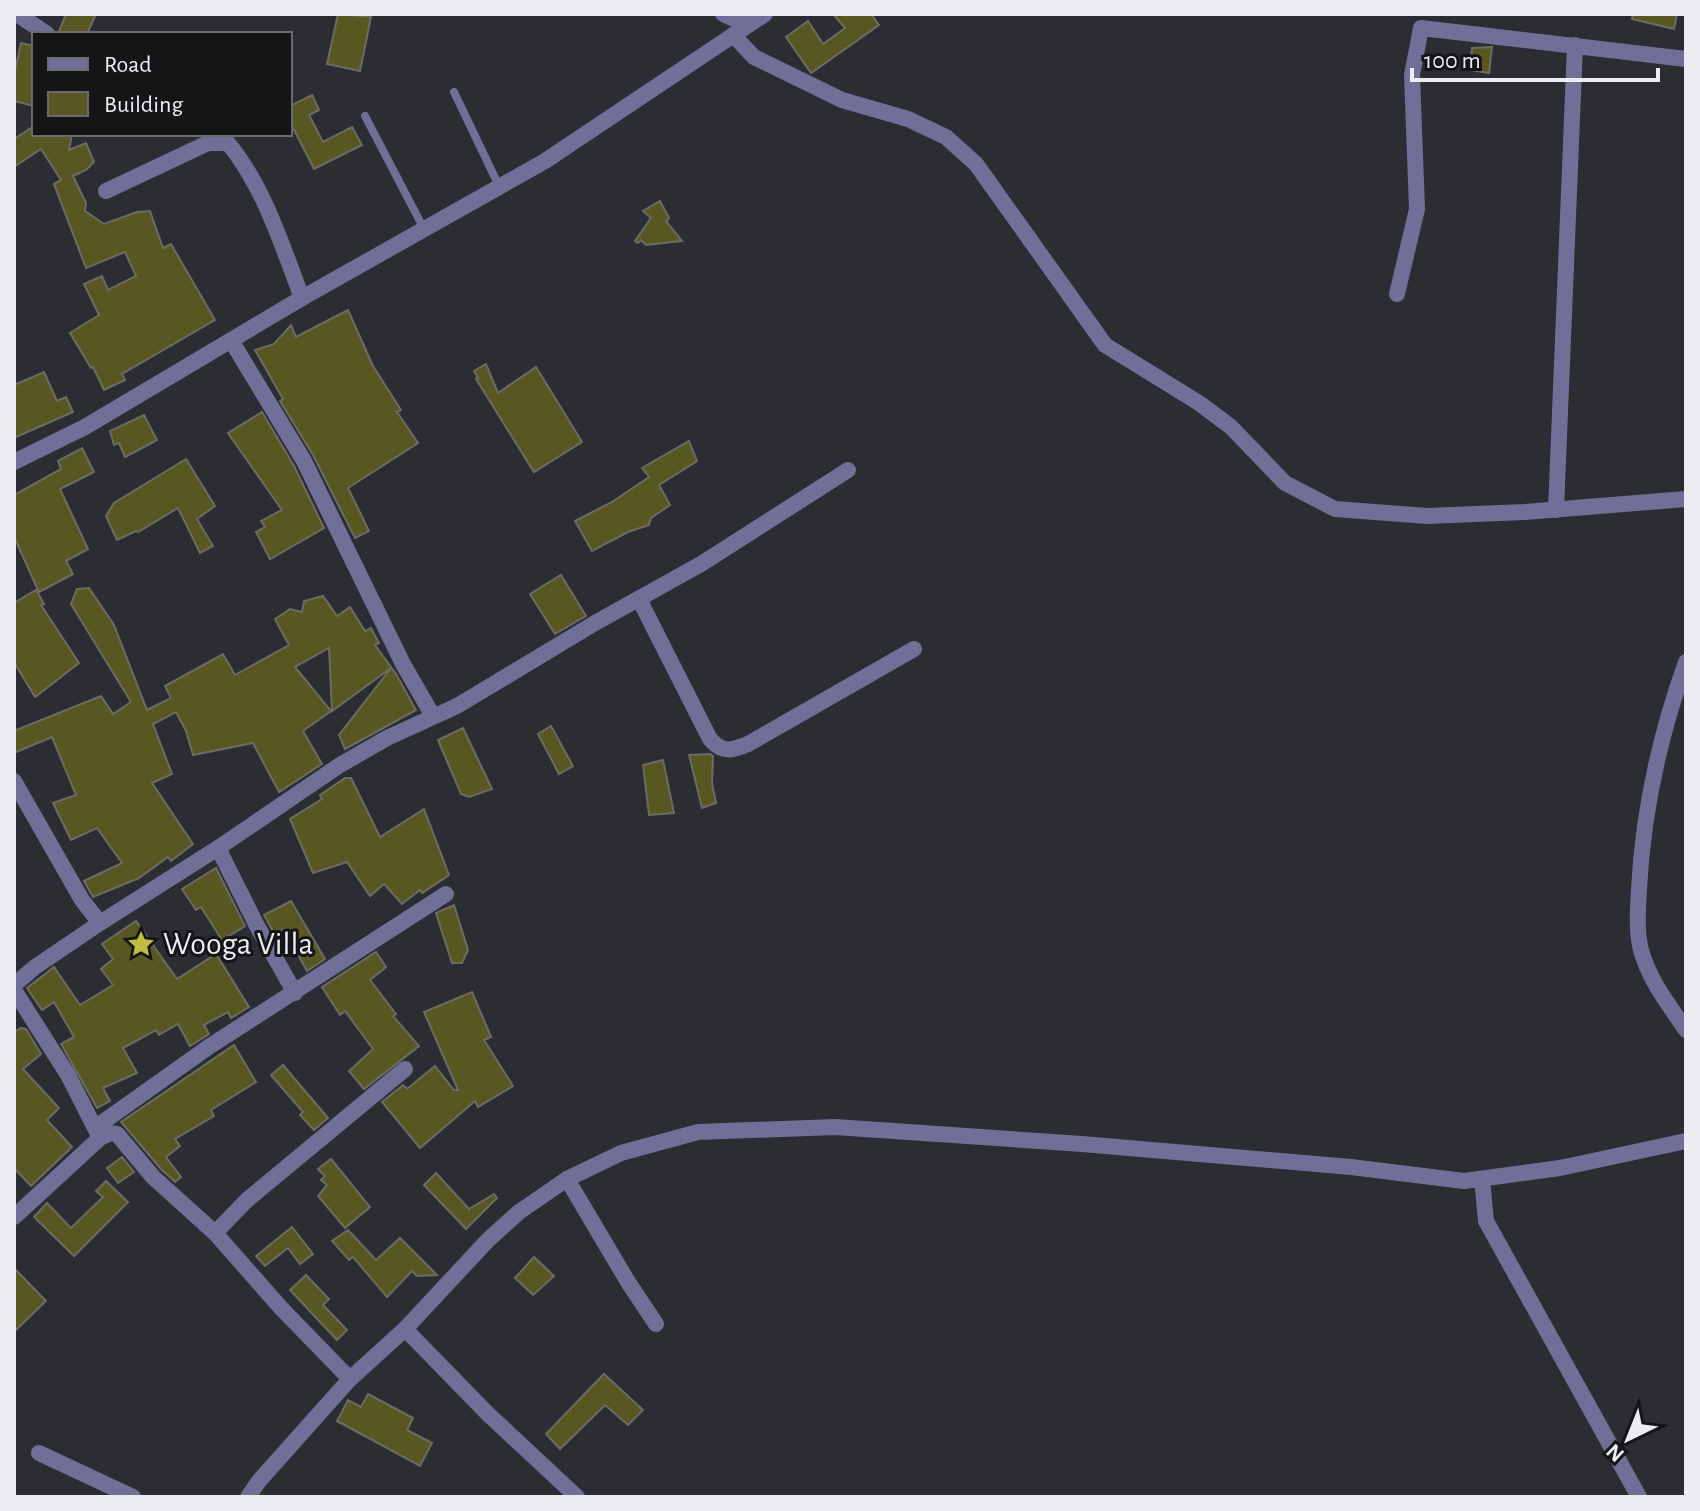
<svg xmlns="http://www.w3.org/2000/svg" width="1700" height="1511" font-family="'Alegreya Sans',sans-serif">
<rect width="100%" height="100%" fill="#2c2c33"/>
<g fill="#575721" stroke="#6c6c64" stroke-width="2">
<path d="M66,14h30l-9,20h-29z"/>
<path d="M338,14l33,3 -11,54 -33,-7z"/>
<path d="M833,14h38l8,11 -68,48 -25,-36 22,-16 15,23 22,-16z"/>
<path d="M1633,14h44l-3,15 -42,-10z"/>
<path d="M21,43l13,3v60l-20,-5v-26z"/>
<path d="M1492,47l-3,26 -19,-3 2,-22z"/>
<path d="M312,95l7,15 -10,5 14,27 29,-15 10,18 -48,24 -24,-47v-16z"/>
<path d="M34,126v8h38l-3,16 17,-7 8,19 -8,8 -13,6 13,27 -1,8 19,13 33,-12 13,-1 13,37 8,-4 44,76 -93,54 3,6 -21,10 -11,-23 -2,1 -21,-35 29,-18 -15,-31 18,-8 6,14 28,-14 -11,-24 -39,16 -32,-84 7,-4 -20,-31 -27,18v-28z"/>
<path d="M660,201l9,17 -3,3 16,20 -36,4 -5,-5 -3,3 -3,-2 16,-23 -8,-7z"/>
<path d="M348,310l25,56 28,44 -4,2 21,31 -70,45 21,43 -14,7 -42,-83 -33,-54 3,-2 -28,-49 19,-6 17,-19 5,12z"/>
<path d="M486,364l12,29 38,-26 46,75 -48,30 -58,-93 2,-1 -4,-7z"/>
<path d="M44,372l13,29 9,-4 7,15 -59,26v-53z"/>
<path d="M262,412l32,54 30,62 -54,31 -14,-27 9,-5 -4,-6 21,-11 -54,-77z"/>
<path d="M144,415l13,25 -32,17 -6,-14 -5,2 -4,-14z"/>
<path d="M689,441l8,20 -38,24 11,20 -19,13 -2,7 -21,7 -36,19 -17,-30 37,-19 37,-25 -7,-9z"/>
<path d="M82,448l12,24 -34,17 28,60 -22,12 7,13 -34,18 -25,-55v-42l47,-26 -3,-8z"/>
<path d="M186,459l29,47 -18,13 16,27 -13,7 -22,-45 -40,24 -2,-1 -19,9 -11,-24 8,-13z"/>
<path d="M561,575l25,41 -31,18 -25,-40z"/>
<path d="M89,588l25,37 33,85 24,-12 -6,-12 58,-32 12,21 54,-30 -14,-26 15,-10 12,3 2,-11 19,-5 14,20 13,-9 15,24 6,-3 8,15 -4,2 21,29 20,36 -71,39 -6,-14 52,-67 -59,43 -3,-63 -34,19 36,44 -28,20 19,33 -43,28 -26,-49 -60,12 -7,-24 -10,-19 -23,12 19,50 -20,9 41,61 -22,17 -3,-4 -29,21 -46,19 -9,-16 38,-18 -25,-35 -26,12 -18,-37 23,-8 -24,-58 -38,16v-22l87,-35 12,18 18,-12 -60,-98 6,-15z"/>
<path d="M36,590l8,14 -3,1 38,58 -44,34 -21,-35v-59z"/>
<path d="M551,726l22,40 -14,8 -21,-40z"/>
<path d="M463,728l29,61 -23,8 -8,-3 -23,-54z"/>
<path d="M710,754l3,2 -1,27 4,20 -14,5 -13,-53z"/>
<path d="M663,760l11,53 -25,2 -6,-50z"/>
<path d="M345,778h6l29,59 44,-28 25,66 -27,18 -2,-3 -18,14 -18,-20 -14,12 -23,-34 -34,11 -23,-54 32,-20 -2,-4z"/>
<path d="M216,868l29,58 -23,14 -21,-33 -5,3 -14,-21z"/>
<path d="M291,901l34,58 -18,12 -23,-42 -9,6 -11,-20z"/>
<path d="M454,905l14,45 -6,13h-10l-16,-50z"/>
<path d="M136,921l41,58 39,-25 33,53 -18,11 -3,-6 -24,13 5,9 -19,12 -12,-22 -19,11 -3,-5 -33,18 14,25 -34,15 7,13 -13,7 -36,-64 13,-7 -20,-35 -12,8 -15,-22 27,-21 26,38 33,-20 -12,-16 12,-10 -11,-15z"/>
<path d="M376,952l10,15 -16,13 26,34 -3,2 26,30 -55,43 -15,-18 24,-22 -28,-38 -5,4 -18,-28z"/>
<path d="M472,992l19,45 -7,3 29,46 -35,21 -3,-6 -55,47 -38,-46 21,-17 4,4 28,-23 19,24h4l-34,-78z"/>
<path d="M21,1028l5,1 15,25 -18,15 36,39 -12,12 25,27 -41,39 -17,-18v-136z"/>
<path d="M234,1045l22,37 -45,28 3,6 -39,23 5,7 -14,11 15,20 -6,5 -14,-13 -40,-47z"/>
<path d="M283,1065l45,53 -14,12 -14,-15 3,-3 -32,-37z"/>
<path d="M122,1157l12,15 -16,11 -11,-15z"/>
<path d="M331,1159l39,48 -25,21 -27,-32 9,-11 -6,-5 4,-4 -7,-7z"/>
<path d="M436,1173l33,36 25,-15 3,4 -31,31 -42,-44z"/>
<path d="M106,1181l22,21 -54,54 -40,-39 13,-14 24,25 32,-31 -7,-6z"/>
<path d="M292,1227l21,27 -13,10 -12,-16 -23,18 -9,-10z"/>
<path d="M348,1230l28,30 24,-22 37,37 -20,1 -5,-5 -25,26 -34,-40 -4,3 -17,-19z"/>
<path d="M534,1257l20,19 -21,19 -18,-17z"/>
<path d="M14,1268l32,33 -32,31z"/>
<path d="M306,1275l23,24 -6,6 24,25 -10,10 -47,-50z"/>
<path d="M604,1374l39,36 -15,15 -23,-20 -45,44 -14,-15z"/>
<path d="M368,1394l45,24 -6,12 25,13 -12,23 -83,-45 11,-21 13,7z"/>
</g>
<g fill="none" stroke-linecap="round" stroke-linejoin="round">
<g stroke="#6f6f97" stroke-width="8">
<path d="M454,92l45,94"/>
<path d="M365,116l59,113"/>
</g>
<g stroke="#6f6f97" stroke-width="16">
<path d="M17,14l30,20"/>
<path d="M723,14l24,11"/>
<path d="M733,35l21,22 88,43 66,19 38,18 30,27 129,181 94,58 32,24 54,56 50,26 92,7 98,-4 161,-13"/>
<path d="M106,191l102,-48h20c36,44 54,102 74,155"/>
<path d="M1397,294l20,-85 -5,-134 9,-47 265,31"/>
<path d="M232,342l72,119 99,203 30,52"/>
<path d="M14,462l71,-35 217,-129 243,-137 220,-147"/>
<path d="M1556,510l19,-465"/>
<path d="M639,599l71,140c12,14 21,12 38,5l166,-95"/>
<path d="M1686,662c-26,73 -43,149 -47,227 -1,20 -3,42 2,61 8,30 28,55 45,80"/>
<path d="M14,781l68,119 18,23"/>
<path d="M218,848l39,78 38,67"/>
<path d="M14,985l21,-18 65,-44 118,-75 122,-83 47,-27 70,-32 138,-83 106,-59 147,-94"/>
<path d="M14,990l54,85 31,61"/>
<path d="M96,1127l114,-81 236,-152"/>
<path d="M567,1179l61,103 28,42"/>
<path d="M1482,1179l4,42 153,276"/>
<path d="M14,1217l86,-79 10,-5 7,1 36,43 62,56 66,75 69,71"/>
<path d="M215,1233l32,-33 158,-131"/>
<path d="M405,1329l83,85 89,83"/>
<path d="M39,1453l94,44"/>
<path d="M248,1497l11,-16 91,-102 55,-50 83,-89 31,-28 48,-33 54,-26 77,-21 137,-5 247,17 269,23 113,14 96,-13 126,-27"/>
</g>
</g>
<defs>
<g id="sight-bare" transform="scale(2.16)"><path d="M0-6L1.8-2.2L6-1.7L2.9 1.2L3.7 5.4L0 3.3L-3.7 5.4L-2.9 1.2L-6-1.7L-1.8-2.2Z" fill="#bebe42" stroke="#151518" stroke-width="2.5" paint-order="stroke"/></g>
</defs>
<g fill-rule="evenodd">
<use href="#sight-bare" x="141" y="944"/>
</g>
<g text-anchor="middle" dominant-baseline="central" stroke-width="6" stroke-linejoin="round" paint-order="stroke">
<g font-size="32" fill="#ececf1" stroke="#151518" text-anchor="start">
<text x="163" y="944">Wooga Villa</text>
</g>
</g>
<rect width="1700" height="1511" fill="none" stroke="#ececf1" stroke-width="32"/>
<rect x="32" y="32" width="260" height="104" fill="#151518" stroke="#6b6b6f" stroke-width="2"/>
<rect x="48" y="58" width="40" height="12" fill="#6f6f97" stroke="#6b6b6f" stroke-width="2"/>
<text x="104" y="72" font-size="24" fill="#ececf1">Road</text>
<rect x="48" y="92" width="40" height="24" fill="#575721" stroke="#6b6b6f" stroke-width="2"/>
<text x="104" y="112" font-size="24" fill="#ececf1">Building</text>
<g transform="translate(1628 1439) rotate(223)" stroke="#151518" stroke-width="6" paint-order="stroke">
<path d="M0-6L14 30L0 20L-14 30Z" fill="#ececf1"/>
<text y="-12" font-size="22" font-weight="bold" text-anchor="middle" fill="#ececf1">N</text>
</g>
<path d="M1412 68v12h246v-12" fill="none" stroke="#ececf1" stroke-width="4"/>
<text x="1424" y="68" font-size="24" fill="#ececf1" stroke="#151518" stroke-width="6" paint-order="stroke">100 m</text>
</svg>
